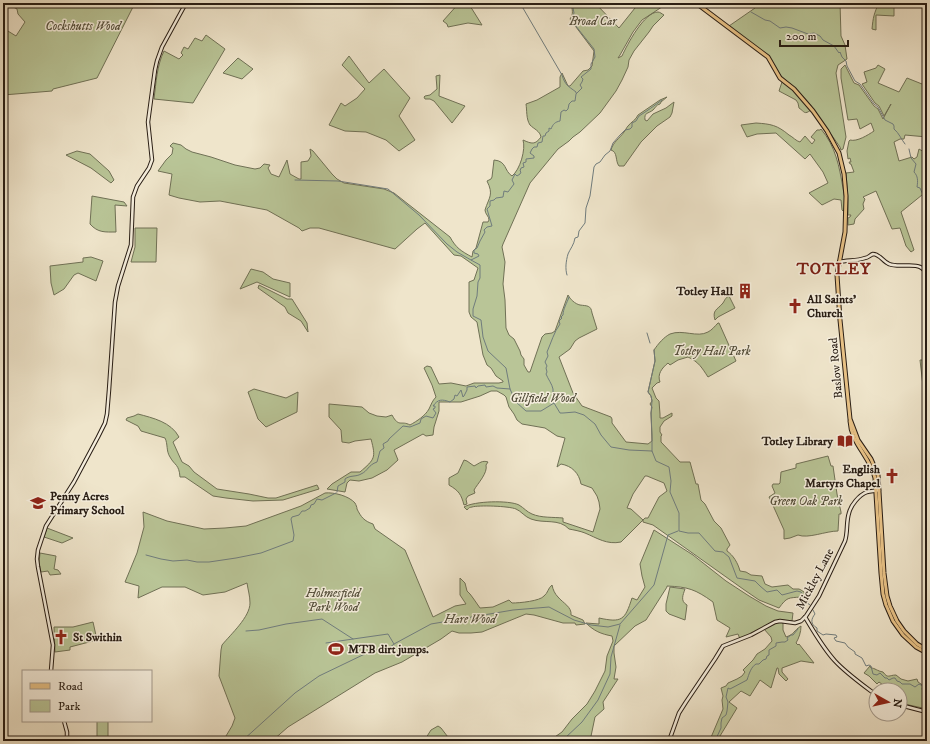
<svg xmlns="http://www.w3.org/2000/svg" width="930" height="744" font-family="'IM FELL DW Pica',serif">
<rect width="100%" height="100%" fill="#efe5cb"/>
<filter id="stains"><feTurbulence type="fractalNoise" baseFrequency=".005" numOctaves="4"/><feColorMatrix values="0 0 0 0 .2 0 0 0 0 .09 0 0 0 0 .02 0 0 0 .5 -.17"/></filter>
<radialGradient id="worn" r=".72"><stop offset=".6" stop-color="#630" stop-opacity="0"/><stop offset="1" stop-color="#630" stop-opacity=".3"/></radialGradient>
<g fill="#b9c597" stroke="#707156" fill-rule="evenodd">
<path d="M6,3h129l-38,75 -44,11 -1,2 -49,4v-67l13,8 9,-14 -7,-8 -1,-5z"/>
<path d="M459,3h8l5,6 10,16 -14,-2 -20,4 -1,-3 -4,-3z"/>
<path d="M571,3h24l24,25 20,-25h29l-26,17 -9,12 -13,23 -2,3 4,-2c5,-11 22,-44 36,-44 2,0 4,2 6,3l-11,11 -4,6 -15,19 -5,9 -1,7 -6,13 -6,11 -16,22 -20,19 -7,5 -4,4 -11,8 -28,34 -27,61 -1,3 3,15 -2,22 2,16 1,28 3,7 5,4 6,12 1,4 3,4v6l4,7h2l12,-35 3,-3 7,-1 3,-2 13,-36c2,4 7,9 12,10 7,1 11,0 12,8l5,16 -18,9 -4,3 -5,8 -11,8 14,36 9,13 29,11 1,2v4l14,19 22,2 4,-3 -1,-28 1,-6 -2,-3 2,-3 -1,-5 -3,-4 7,-31 -1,-11c4,-6 10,-13 16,-16 13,-5 27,4 38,-2 4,-2 7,-6 10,-9h1l17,38 -28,16c-6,-9 -9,-15 -20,-20l-10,3 -8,5 -2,-2c-6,5 -11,11 -8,19l-3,1 -5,5 4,10 3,3 1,13v4h3l9,-5v3l-8,5 -4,6v5l2,3 -1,1v6l19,20h10l6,22h2l3,16 4,4 9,17 7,7 9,17 -3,4v2c6,4 11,12 13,20l6,1 5,3 11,1 3,8 7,3 16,-2 5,4h6l2,1 3,2 2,4 -2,4 -3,-3c-13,1 -14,0 -22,11l-20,-8 -16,-11 -90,-64 -10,-3v-2l-22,22c-14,3 -24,-4 -36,-9 -5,-2 -11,-3 -16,-4 -10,-11 -25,-5 -38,-10 -6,-2 -10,-8 -15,-10 -7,-3 -38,-4 -44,-2 -4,1 -2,0 -5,3l-3,-3c10,-6 45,-7 55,-2 5,3 8,7 13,9 9,4 21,3 31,4v4l30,10 7,-23 -1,-7 -2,-6 -5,-8 -11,-4c-2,-11 -9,-18 -20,-20l-4,3 8,-29 -8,-2 -12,-8 -23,-4 -5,-4 -3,-6 -5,-7 -3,-10 -2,-2 -7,-4h-6l-11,5 -19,6h-22v9l-5,16 -1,8 -7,1 -3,-2 -29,16 4,10 -11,10 -15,8 -13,3 -9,-1 -3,3 -2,9 -18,-3 5,-5 19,-12h9c15,-13 16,-14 11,-33l-16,2 -6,2 -7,-1 -1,-12 -12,-13v-13l33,3 7,6 8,3 9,1 6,-2c7,13 9,5 18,10 7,-4 15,-9 19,-16 2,-4 3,-8 7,-12l-4,-12 -8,-17 3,-2 4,1 8,17 12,-1 15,3 8,-3h25l4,-1v-1l-7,-5 -5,-8 -4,-3 -4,-10 -6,-33 -6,-5 -2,-5v-30l5,-2 4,-12 -17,-12 -7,-1 -29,-32 -8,6 -22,20 -76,-21h-9l-8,3 -3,-3 -32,-18 -47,-9 -20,1 -21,-4 -10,-3 3,-21 -14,-3 8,-11 6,-6 1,-6 -3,-2 3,-3 8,2 5,4 6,3 19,5 24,8 20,4 5,-1 4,-4 6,1 -2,3 3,6 8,3 8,-17 3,14 9,5h2v-17l7,-1 3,-5 -1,-7 3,2 19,23 5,5 7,4 40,6 10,4 56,44c6,11 11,14 22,20l1,-6 3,-3 7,-26h5l1,-2c0,-4 -4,-6 -4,-10 4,-13 9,-15 2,-29l4,-2 1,-2 2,-17c13,1 10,11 18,16 8,-6 14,-27 11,-36 9,4 12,5 18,-3 -1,-6 -7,-8 -11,-12 -4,-6 -3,-15 -4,-21l11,-4 23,-13v-10l2,-4 6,13h2l13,-15 5,-1 4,-4 2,-15 -24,-32c4,-5 2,-10 1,-16zM645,476h2l17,7 3,8 -8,6 -11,21h-3l-2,2 -12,-11 -4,-1 6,-14z"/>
<path d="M774,3h66l1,33 4,9 2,14 -9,6 -2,8 10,64 -3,12 -2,1 -1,-3 -31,-44 -12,-13 -16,-14 -12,-20 -40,-30 26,-18v-1z"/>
<path d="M879,3h15v13l-18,-1v15l-4,-1c1,-11 2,-16 7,-26z"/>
<path d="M206,35l19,14 -32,54 -39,-4c2,-16 3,-34 10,-48l15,8 4,-4 -2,-2 3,-6 4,2 7,-11 7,3z"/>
<path d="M349,56l20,27 15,-14 26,29 -11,18 16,24 -16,11 -13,-11 -20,-8 -21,-1 -16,-6 12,-22 4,3 12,-8 8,-9 -23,-24z"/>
<path d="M238,58l15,11 -11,10 -19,-6z"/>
<path d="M845,65l9,18 5,2 15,21 4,3 5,10 8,-15 -7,12 -5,-10 -4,-3 -13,-19 5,-2 -3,-10 12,-4 2,-3 7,4 -7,14 21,9 8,-14 20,8v51l-22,-2 -1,4h-4l-6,3 5,19 13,-4 2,2 3,-2 2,-8 5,3 -1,14 4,13v20l-5,-4 -21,17 13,38 -3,2 -5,-6 -6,-18 -8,1 -16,-38 -13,6 2,2 -2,5 1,5 -9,10 -1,5 -6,1v-7l2,-1 1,-2h-3v-15l-2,-27 8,-1 -3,-8h-1l-1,-2h2l-1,-4 -2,1 -1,-8 2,-10 1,-1c7,2 18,-5 24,-9l-3,-8 -11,6 -3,-10 -9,1 -7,-42v-9z"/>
<path d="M440,75l-1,21 26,10 -13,17 -18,-22 -4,-2h-5l-1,-2 1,-1 5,-1 7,-6 -1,-13z"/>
<path d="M782,82l11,8 18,20c-7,5 -6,2 -12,-2l-1,-5 -2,-3 -17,-9z"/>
<path d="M667,97l-6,5 -1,2c-4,1 -4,3 -7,6 -5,4 -9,2 -8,10l2,1 6,-7 13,-6 8,-6 -2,11 -2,4 -13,9 -16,16 -17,24h-5c-4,-5 -1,-14 -8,-16 2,-8 9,-12 13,-18 2,-2 2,-4 4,-6 3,-4 8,-6 10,-11l22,-15z"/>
<path d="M756,123c15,1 21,2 33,12 4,2 7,6 11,7l5,-6 7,8 3,-4 -4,-3 6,-7h3l1,-1c15,18 18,37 22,59 1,7 3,15 1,22l-1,1 -1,-1 -1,-10 -7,-1 -12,6 -13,-12 19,-10 -5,-11 -13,-18 -5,5 -29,-26 -19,1 -10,3 -6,-12z"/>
<path d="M77,151l13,3 19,17 5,9 -3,3 -20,-15 -25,-13z"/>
<path d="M92,196l32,6 3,4 -12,-1 1,27c-11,0 -18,1 -26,-8z"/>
<path d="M135,228h22l-1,34h-25l4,-15z"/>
<path d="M91,257l12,4 -7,20 -18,-8 -4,2 -10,14 -10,6 -3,-12 -1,-17 33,-4v-4z"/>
<path d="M251,269l12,3 10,7 17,4v14l-33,-15 -17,7z"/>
<path d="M259,285l28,14h5l15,24 1,9 -7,-11 -13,-8 -3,-6 -27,-19z"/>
<path d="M729,296l6,12 -17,9 -3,3c-3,-10 2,-10 8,-17 2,-3 2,-5 6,-7z"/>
<path d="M927,356v48l-4,-18 -3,-26h5v-3z"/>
<path d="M254,389l32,9 12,-6 -1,20 -31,15 -8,-8 -10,-27z"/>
<path d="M138,414c15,4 33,8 41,23l-6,5 9,20 7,4 5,6 23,17 32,5 19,4h8l41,-13 2,4 -36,11 -30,1 -27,-3 -13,-2 -28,-19h-5c-1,-13 -5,-11 -10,-20 -4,-6 -2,-13 -5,-19l-24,-7 -3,-5 -12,-6 1,-2 7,-2z"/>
<path d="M828,456l3,10h2l4,28 4,18v2h-2l-1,17c-12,0 -30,8 -40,4l-8,3 -6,1v-9l-13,-29 -2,-4 6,-4 -3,-7 1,-2h6l1,-1 1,-11 15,-4v-4z"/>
<path d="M464,460l3,1 7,5c6,-3 8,-6 14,-4l-2,3c2,8 -8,18 -12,25l1,3 -7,3 -2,3 1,5 -3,1c-3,-11 -5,-14 -15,-20v-7l9,-5z"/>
<path d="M325,493c9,-1 24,3 30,10 1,2 2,4 2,6 4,8 7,12 16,15l2,5 30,21 28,67 22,-11 11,-2 -6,-9v-17l5,5 2,8 3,3 3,4 7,10 13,-1 16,-7 3,3c8,0 28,-2 32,-7 4,-3 4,-8 8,-11 1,5 3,9 6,12 5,6 14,10 13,18l12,5 2,4 -9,1 -1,-2h-12l-29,-8 -8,-1 -44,18 -11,1h-12l-7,-2 -11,8 -39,23 -27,11 -87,54 -16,14h-49l9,-15 3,-8 -16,-42 2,-26 1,-5c9,-11 28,-28 28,-42 0,-7 -2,-13 -3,-20l-22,9 -22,3 -18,-8h-23l-24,11 1,-12 -14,-4 5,-12 7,-17 7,-26 -1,-15 24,9 37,8 21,-1 21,-2 55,-20z"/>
<path d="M47,528l26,10 -11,5 -18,-6z"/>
<path d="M654,530l39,25 33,26 23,15 17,10 12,5 15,2 -1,8 -12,-1 -6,1 -22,12 -12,6 -2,-5 -12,3 4,-9 -13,-8 -4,-18c-18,-13 -25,-15 -46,-16v1l-21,33 -11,6 -21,20v7l2,14 -2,12h4l-15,23 1,7 -9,8 -5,24h-41l13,-9 10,-13 15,-15 8,-13 10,-20 2,-15 6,-15 -1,-5c-11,-2 -18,-5 -26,-13l13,1v-6c23,5 26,2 33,-20l5,2 8,-13 -3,-11 -2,-12z"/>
<path d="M40,553l16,3 -2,13 4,1 3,4 -11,1 -2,-4 -7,1 -2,-9z"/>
<path d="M670,587l15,2c-2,6 -5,12 2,16l-2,15 -16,-6 -3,-3v-7z"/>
<path d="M93,622l4,18 -27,7v3l-15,2 -1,-25h19z"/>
<path d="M780,622l3,1v7l3,7c9,-3 7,-6 15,-11 0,6 -2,12 -5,17l2,2 1,-1 15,19 -13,-2 -19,7v4l6,7 -2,2 -7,-7 -1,-6h-1l-6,20 -11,-8 -10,16 -9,-5 -12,11 8,6 -17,28v5h-14l5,-4 1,-2 11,-26 -1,-9 1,-4 -2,-8 5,-2 2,-3 9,-4 5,-3 3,-4 -2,-2 10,-10 4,-6 8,-5 7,-8 -1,-4 -7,-8 10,-6z"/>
<path d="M870,666l1,2c4,0 6,3 12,4 5,7 6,3 13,3l5,4 7,2 9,-2 1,3 9,6v21l-27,-6v-13h-10l-11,-8 -2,2 -8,-8 -5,-3z"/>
<path d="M97,721h11v18l-1,2h-10z"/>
<path d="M438,726l3,2 10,13h-27l7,-11z"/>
</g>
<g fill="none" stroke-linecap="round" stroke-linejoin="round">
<g stroke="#707c7d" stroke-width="1">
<path d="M520,3l42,72c3,10 6,11 14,17v1"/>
<path d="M572,3l2,10 -2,5 3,7 19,24 1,8 -4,7v5l-10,8 2,2 -1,3 -2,3 2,3 -6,6 -1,7h-3l-3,3 -1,5 -2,2 -2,-1 -3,2 -1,9c-5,1 -7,3 -9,8l-2,-1v3l-3,2 -1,3h-2l-1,6 -4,1 -1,4h-3l-2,2 -2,4 4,3v2l-8,1v3l-3,1 1,4 -3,1 -1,3 1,1 -1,2 -3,2 -2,-2 -3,6 2,4 -6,8 -4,-1 -1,6 -7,1 -2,2 -4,1v5l-3,3 5,17 -5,1 -3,3 1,2 -5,9 -3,7 -3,2v3l4,1 1,2 -8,4 9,5v13l-2,4 -1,14 -4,13v7l8,4 2,17 5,14 18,17 4,21 6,13 10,9h15l13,-8 6,10h3l12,-1 9,3 11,9 6,11 10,12 18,3 23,1 4,10 13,6 2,14 -1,11 9,21v18l9,2h11l16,18 8,1 6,5 8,21 18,3 5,5 7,6 10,-2 5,5 15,-4 4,1 3,4 -1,4 7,5"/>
<path d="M751,12l14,8 5,1 10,7 6,-1 6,1 16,6 6,-1 6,3 3,4 11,6 5,7 1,-1 2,5 4,4 1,5 8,15 5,3 14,20 4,3 7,13 8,4 1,2v3c5,4 7,10 11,15"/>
<path d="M909,149l2,9 5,6 -2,8c4,4 4,9 3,15l3,1 3,7h4"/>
<path d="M295,180l43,1 50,8 31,26 28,29 10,8 14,8"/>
<path d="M567,275c-2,-6 -1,-14 1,-21 2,-5 6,-9 7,-16l3,-1 1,-6 6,-8 1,-15 4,-12 4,-29 2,-3 4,-2 5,-7 5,-4 3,-8 7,-8 5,-5 5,-1 2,-2v-4l4,-2 3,-5c8,-5 15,-10 23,-16"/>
<path d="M647,333l3,10"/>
<path d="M554,403c-1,-5 -1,-9 -1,-14 -1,-5 -5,-10 -7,-15l1,-2 -1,-4 1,-2 -2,-4 3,-6 -1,-4c4,-9 7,-20 13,-28l-1,-3 3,-3 -1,-1 2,-2c0,-6 4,-12 6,-18"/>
<path d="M652,451v-16l-1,-22 1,-12 -1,-5 -3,-4 7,-31 -1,-11"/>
<path d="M337,492l1,-6 7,-4v-3c5,-4 11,-2 16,-5 7,-3 7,-9 16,-12l3,-11 4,-3 -1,-4 5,-3 1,-2 14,-13 7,1 10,-4 1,-4 5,-3 7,2 3,-5 -3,-4 2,-1v-2h-2c5,-7 9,-7 17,-4l4,-3 1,-4 2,1 4,-6 2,7 1,-1 3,-6v-3l8,-1 1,2 2,-2 7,-1 1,2 7,-1 4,2 13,1"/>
<path d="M146,555l15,4 12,2 14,-1 10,2h12l27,-4 25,-5 32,-12 1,-6 -3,-16 1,-2 7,-2 3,-4h3l5,-3 1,-3 3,-1 3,-5 5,1 14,-7"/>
<path d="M813,610l2,4c-4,5 -5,10 2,14v3l6,4 3,-1 10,1 1,2 -3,1 2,3 9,2 3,4 7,5v2l7,4 4,8 3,-1 2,1 2,8 4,1 3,-2 5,5h2l2,2 4,-2h2l2,3 3,1 2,2h8l5,3 4,-3 4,2 -1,3 1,2 3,-2 1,2"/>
<path d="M246,631l13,-1 27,-6 36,-5 31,20 35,-5 6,10"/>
<path d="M326,643l27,-4"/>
<path d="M242,741l53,-48 24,-17 52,-25 17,-2 6,-5 37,-20 82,-14 36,-3 25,13 17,5 17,2 12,-3 34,-39 14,-50 10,-4"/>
<path d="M560,741l4,-2 18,-17 16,-22 12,-26 1,-17 9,-32"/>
<path d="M715,741l6,-13v-5l1,-5 4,-3 1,-4 1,-9 -2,-5 2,-9 2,1 17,-9c2,-6 4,-13 9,-16h3l4,-4 3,-1 1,-3 2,-1v-5l7,-4v-3l6,-1h3l3,-2 -1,-2 4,-3h2l5,-6"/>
</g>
<g stroke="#281d14" stroke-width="4.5">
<g id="secondary">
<path d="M839,262c9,-2 18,-1 26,-4 3,0 5,-3 8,-4 7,0 10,8 16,10 9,4 24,-1 31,3 3,1 5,4 7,7"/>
<path d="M805,617c9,15 18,31 30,44 11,12 28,24 41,34"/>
<path d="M51,671l2,-26 -15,-78 -1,-8 1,-9 8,-24 28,-44 24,-45 7,-14 2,-9 2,-24 6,-88 3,-16 13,-41 2,-48 4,-11 12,-18 3,-8 -4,-38 7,-52 2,-9 5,-14 24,-44"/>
<path d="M900,705l23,6 4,4"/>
<path d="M64,721l3,11v9"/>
<path d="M669,741l10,-28 7,-11 29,-43 8,-13 28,-11 24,-13 5,-1 15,2 6,-2 5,-5 13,-20 26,-55c3,-9 1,-19 4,-28 2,-8 10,-18 18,-21 4,-1 8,-1 12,-2"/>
</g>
</g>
<g stroke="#281d14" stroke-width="5">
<g id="primary">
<path d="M696,3l72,54 12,21 14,11 19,22 14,20 12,22 5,21 2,22 -1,36 -8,43 3,45 10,99 8,21 13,19 7,16 6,98 3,23 3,10 7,15 7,10 13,13 10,6"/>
<path d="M850,421c1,23 20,35 25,57l6,95 2,21 3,11 7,16 10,14 13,12 11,6"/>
</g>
</g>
<use href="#secondary" stroke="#f5eedd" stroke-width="2.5"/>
<use href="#primary" stroke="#e8c286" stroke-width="3"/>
</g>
<defs>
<g id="building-bare" transform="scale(1.2)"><path d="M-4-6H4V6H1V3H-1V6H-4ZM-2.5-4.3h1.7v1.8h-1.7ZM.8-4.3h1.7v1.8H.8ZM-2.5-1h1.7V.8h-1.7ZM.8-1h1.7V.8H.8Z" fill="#8f2418" stroke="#f5eedd" stroke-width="2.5" paint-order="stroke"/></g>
<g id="church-bare" transform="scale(1.2)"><path d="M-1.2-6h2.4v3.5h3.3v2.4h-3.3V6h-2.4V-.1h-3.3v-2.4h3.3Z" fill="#8f2418" stroke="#f5eedd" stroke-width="2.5" paint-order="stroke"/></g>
<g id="library-bare" transform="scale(1.2)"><path d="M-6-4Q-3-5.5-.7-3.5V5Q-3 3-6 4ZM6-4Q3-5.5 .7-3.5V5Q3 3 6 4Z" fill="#8f2418" stroke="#f5eedd" stroke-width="2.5" paint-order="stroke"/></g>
<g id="school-bare" transform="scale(1.2)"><path d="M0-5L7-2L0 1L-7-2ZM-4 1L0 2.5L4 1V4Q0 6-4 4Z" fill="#8f2418" stroke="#f5eedd" stroke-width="2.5" paint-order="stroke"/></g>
<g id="stadium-bare" transform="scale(1.2)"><path d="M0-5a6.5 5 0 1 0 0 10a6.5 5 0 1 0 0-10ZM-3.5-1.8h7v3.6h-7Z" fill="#8f2418" stroke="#f5eedd" stroke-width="2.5" paint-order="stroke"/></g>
</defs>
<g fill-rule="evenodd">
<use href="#building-bare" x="745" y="291"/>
<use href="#church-bare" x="795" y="306"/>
<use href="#library-bare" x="845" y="441"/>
<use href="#church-bare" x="892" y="476"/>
<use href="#school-bare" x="38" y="503"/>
<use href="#church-bare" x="61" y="637"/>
<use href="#stadium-bare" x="336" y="649"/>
</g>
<g text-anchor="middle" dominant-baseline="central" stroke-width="3" stroke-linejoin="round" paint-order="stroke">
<g font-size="12" font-style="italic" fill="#544f3b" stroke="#f5eedd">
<text x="593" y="21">Broad Car</text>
<text x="83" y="26">Cockshutts Wood</text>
<text x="712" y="351">Totley Hall Park</text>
<text x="543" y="398">Gillfield Wood</text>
<text x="806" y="501">Green Oak Park</text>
<text x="333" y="593">Holmesfield<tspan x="333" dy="14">Park Wood</tspan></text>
<text x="470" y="619">Hare Wood</text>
</g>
<g font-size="12" font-weight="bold" fill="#281d14" stroke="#f5eedd" text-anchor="start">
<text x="733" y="291" text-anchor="end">Totley Hall</text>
<text x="807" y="299">All Saints'<tspan x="807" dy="14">Church</tspan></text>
<text x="833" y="441" text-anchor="end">Totley Library</text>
<text x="880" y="469" text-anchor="end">English<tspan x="880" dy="14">Martyrs Chapel</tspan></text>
<text x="50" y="496">Penny Acres<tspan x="50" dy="14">Primary School</tspan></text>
<text x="73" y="637">St Swithin</text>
<text x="348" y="649">MTB dirt jumps.</text>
</g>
<g font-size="12" fill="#281d14" stroke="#f5eedd">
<text transform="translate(836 368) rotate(-95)">Baslow Road</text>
<text transform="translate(815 579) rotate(-62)">Mickley Lane</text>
</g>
<g font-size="16" font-weight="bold" letter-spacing="1" fill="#7a1f14" stroke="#f5eedd">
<text x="834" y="269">TOTLEY</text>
</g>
</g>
<rect width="930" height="744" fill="none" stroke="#efe5cb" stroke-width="16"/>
<rect x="4" y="4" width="922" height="736" fill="none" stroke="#281d14" stroke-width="2"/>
<rect x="8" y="8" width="914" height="728" fill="none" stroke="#281d14"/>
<rect x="22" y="670" width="130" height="52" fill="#f5eedd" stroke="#a39a8d"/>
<rect x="30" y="683" width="20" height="6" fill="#e8c286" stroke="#a39a8d"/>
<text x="58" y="690" font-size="12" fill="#281d14">Road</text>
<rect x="30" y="700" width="20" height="12" fill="#b9c597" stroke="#a39a8d"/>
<text x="58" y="710" font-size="12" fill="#281d14">Park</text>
<g transform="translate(888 702) rotate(98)"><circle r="19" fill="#f5eedd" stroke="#a39a8d"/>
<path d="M0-3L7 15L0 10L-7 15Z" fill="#8f2418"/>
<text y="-6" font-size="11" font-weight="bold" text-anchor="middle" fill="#281d14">N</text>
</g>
<path d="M780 40v6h68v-6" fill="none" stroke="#281d14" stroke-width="2"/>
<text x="786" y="40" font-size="12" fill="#281d14" stroke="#f5eedd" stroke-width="3" paint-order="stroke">200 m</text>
<rect width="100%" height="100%" filter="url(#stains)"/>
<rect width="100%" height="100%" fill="url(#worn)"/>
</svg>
